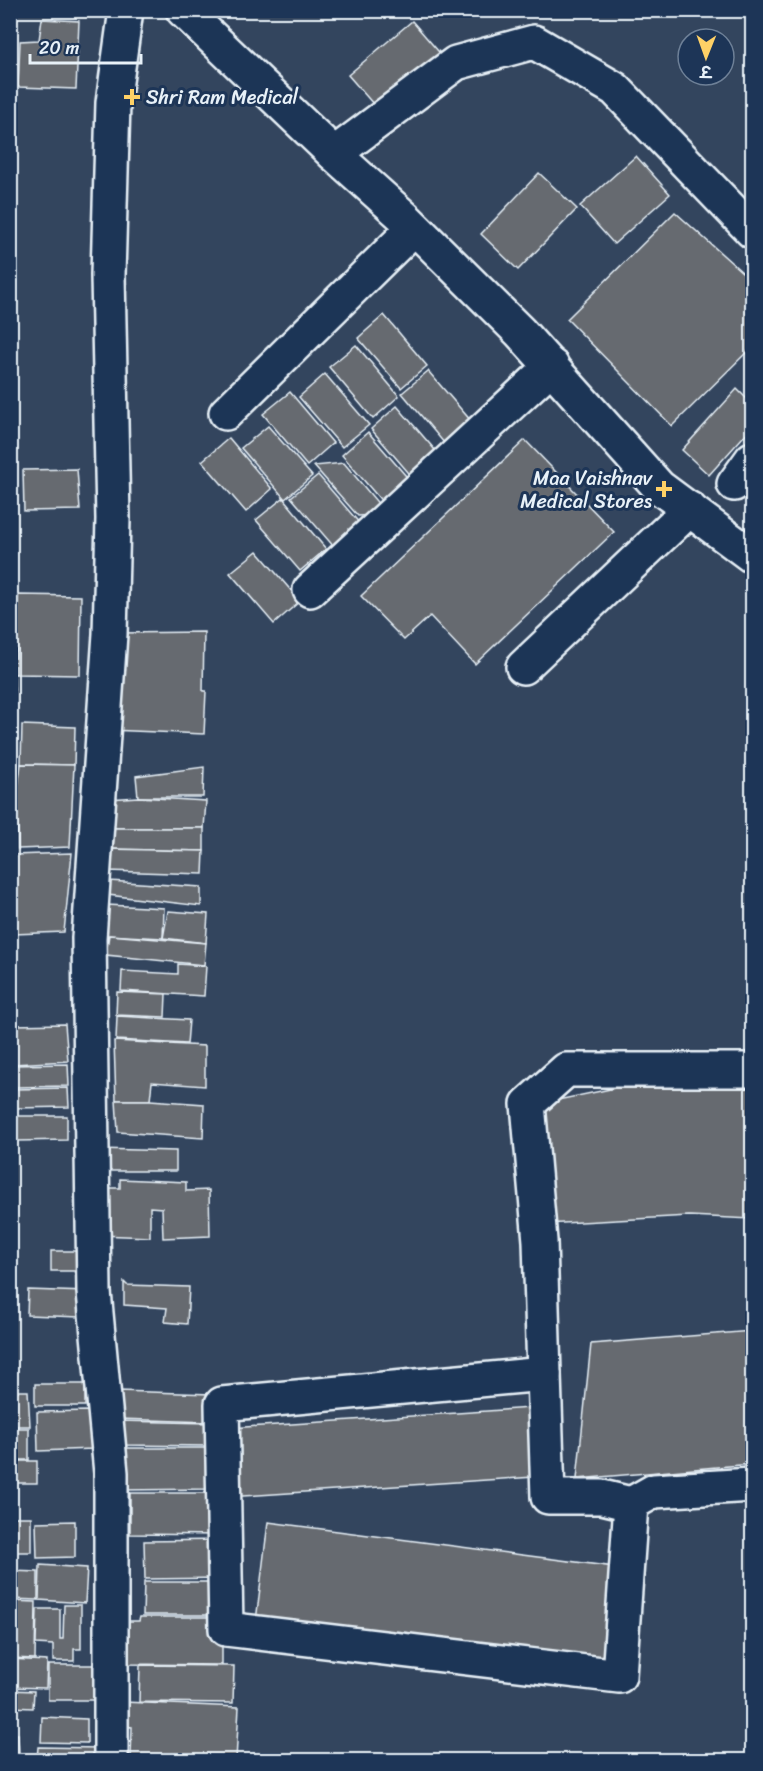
<svg xmlns="http://www.w3.org/2000/svg" width="763" height="1771" font-family="Sriracha,'Playpen Sans Deva',sans-serif">
<rect width="100%" height="100%" fill="#33455e"/>
<filter id="ink" filterUnits="userSpaceOnUse"><feTurbulence type="fractalNoise" baseFrequency=".0167" numOctaves="2"/><feDisplacementMap in="SourceGraphic" scale="12" xChannelSelector="R" yChannelSelector="G"/><feConvolveMatrix kernelMatrix="1 2 1 2 8 2 1 2 1" color-interpolation-filters="sRGB"/></filter>
<g filter="url(#ink)">
<g fill="#666a70" stroke="#e8f1f8" stroke-width="1.5">
<path d="M42,19l37,2 -3,68 -58,-2 2,-46 19,-1z"/>
<path d="M412,21l33,38 -64,54 -33,-38z"/>
<path d="M636,156l34,38 -56,50 -34,-38z"/>
<path d="M539,173l38,36 -59,61 -37,-36z"/>
<path d="M675,212l77,69v66l-80,79 -105,-107z"/>
<path d="M384,315l43,51 -26,22 -43,-50z"/>
<path d="M356,345l43,51 -26,23 -44,-52z"/>
<path d="M428,371l44,51 -27,22 -43,-51z"/>
<path d="M325,374l44,51 -27,22 -43,-50z"/>
<path d="M737,389l15,15v23l-43,48 -27,-25z"/>
<path d="M290,392l43,51 -26,23 -44,-52z"/>
<path d="M397,406l44,51 -27,22 -43,-50z"/>
<path d="M268,426l44,50 -27,23 -44,-51z"/>
<path d="M368,432l44,51 -27,22 -43,-50z"/>
<path d="M229,438l43,51 -26,23 -44,-51z"/>
<path d="M525,440l89,92 -139,132 -45,-48 -26,24 -43,-44z"/>
<path d="M344,463l43,51 -29,2 -44,-50z"/>
<path d="M77,469l3,41 -56,1 -1,-41z"/>
<path d="M318,475l43,50 -26,23 -44,-51z"/>
<path d="M283,498l43,51 -26,22 -44,-51z"/>
<path d="M257,551l43,50 -26,23 -44,-51z"/>
<path d="M18,595l63,1 -1,79 -64,-1z"/>
<path d="M10,598h5l1,76h-6z"/>
<path d="M204,632l-1,59h3l-2,43 -95,-4 8,-97z"/>
<path d="M10,677h4l1,33 -5,1z"/>
<path d="M22,725l53,2 -1,38 -53,-1z"/>
<path d="M10,734h6l1,61h-7z"/>
<path d="M21,764l53,1 -4,82 -52,2 -1,-54z"/>
<path d="M204,767l-1,30h-65l-2,-21z"/>
<path d="M138,797l68,4 -2,27h-98l3,-29z"/>
<path d="M106,828h98v23l-97,-2z"/>
<path d="M107,849l97,2 -1,23 -96,-3z"/>
<path d="M72,853l-8,79 -50,2 -1,-79z"/>
<path d="M109,881l92,6v19l-93,-11z"/>
<path d="M107,905l57,3 -1,30 -57,-3z"/>
<path d="M168,911l40,3 -2,29 -43,-5z"/>
<path d="M109,935l97,8 -2,22 -98,-10z"/>
<path d="M178,964l28,2 -2,30 -83,-5 1,-20 56,3z"/>
<path d="M117,992l49,2 -1,23 -49,-2z"/>
<path d="M117,1016l72,4 -2,24 -71,-4z"/>
<path d="M65,1024l3,37 -55,3 1,-39z"/>
<path d="M114,1041l91,5v40l-53,-4 -2,18h-34z"/>
<path d="M68,1064l1,22 -55,1v-22z"/>
<path d="M663,1078h89v141l-63,-3 -144,8 -11,-119z"/>
<path d="M68,1088l1,19 -55,1v-19z"/>
<path d="M116,1100h34l54,4 -1,34 -85,-6z"/>
<path d="M17,1116h50v24l-50,1z"/>
<path d="M98,1149l78,2v20h-77z"/>
<path d="M120,1179l66,3v9l23,-1 1,46 -47,2 -1,-30 -12,-1v30l-51,-2 2,-47h19z"/>
<path d="M51,1251h27l-1,20h-26z"/>
<path d="M124,1282l3,3 62,2 -2,37 -22,-2 2,-14 -43,-3z"/>
<path d="M28,1290l59,2 -7,25 -53,-2z"/>
<path d="M752,1331v133l-175,15 14,-135z"/>
<rect x="35" y="1384" width="50" height="22"/>
<path d="M10,1391h18l2,35h-20z"/>
<path d="M118,1391l93,3 -1,28 -92,-3z"/>
<path d="M531,1408l3,69 -307,20 4,-69z"/>
<path d="M92,1411l1,38 -55,2 -1,-39z"/>
<path d="M118,1421l92,2 -1,23 -87,-1z"/>
<rect x="10" y="1428" width="19" height="32"/>
<path d="M123,1448h85l1,41 -86,1z"/>
<rect x="10" y="1461" width="27" height="22"/>
<path d="M130,1493h89v42l-89,-1z"/>
<rect x="10" y="1517" width="21" height="35"/>
<path d="M75,1521v36l-38,1 -1,-36z"/>
<path d="M268,1522l354,46 -21,98 -345,-45z"/>
<path d="M223,1540l1,38 -79,1 -1,-38z"/>
<path d="M40,1565l47,3 -2,35 -46,-3z"/>
<path d="M10,1571l28,1v28l-28,-1z"/>
<path d="M144,1582h73v33h-74z"/>
<path d="M10,1601l26,1 -1,57 -25,-1z"/>
<path d="M64,1605h17v44h-7v12h-21v-16l-17,-1 1,-35h23v30h3z"/>
<path d="M140,1617h82v48l-99,-1 4,-43h12z"/>
<path d="M10,1659l37,2 -1,27 -36,-1z"/>
<rect x="48" y="1665" width="52" height="35"/>
<path d="M140,1665l94,1 -1,37 -94,-1z"/>
<path d="M10,1690l24,1 -1,17 -23,-1z"/>
<path d="M123,1702l116,5 -3,53 -105,-3 1,-30 -9,-1z"/>
<path d="M42,1717l45,2v24l-46,-1z"/>
<path d="M10,1734h8l1,22h-9z"/>
<path d="M38,1747l62,1v12h-63z"/>
</g>
<g fill="none" stroke-linecap="round" stroke-linejoin="round">
<g stroke="#e8f1f8" stroke-width="38">
<g id="street">
<path d="M334,154l122,-91 78,-21 81,47 137,142"/>
<path d="M226,413l188,-185"/>
<path d="M734,484l18,-25"/>
<path d="M310,590l242,-224"/>
<path d="M523,667l167,-158"/>
<path d="M752,1070h-186l-38,34 12,137 4,133 -322,30 4,225 393,47 12,-172 23,-13 98,-6"/>
<path d="M544,1374l4,123h54l29,7"/>
<path d="M111,1760v-287l-17,-181 -5,-354 21,-304 3,-115 -5,-244 5,-172 13,-93"/>
</g>
</g>
<g stroke="#e8f1f8" stroke-width="38">
<path id="secondary" d="M183,10l151,144 70,63 116,115 139,155 93,69"/>
</g>
<use href="#street" stroke="#1d3557" stroke-width="33"/>
<use href="#secondary" stroke="#1d3557" stroke-width="33"/>
</g>
</g>
<g fill="#ffd166" stroke="#1d3557" stroke-width="2">
<path d="M129 88h6v6h6v6h-6v6h-6v-6h-6v-6h6z"/>
<path d="M661 480h6v6h6v6h-6v6h-6v-6h-6v-6h6z"/>
</g>
<g text-anchor="middle" dominant-baseline="central" stroke-width="6" stroke-linejoin="round" paint-order="stroke">
<g font-size="20" fill="#e8f1f8" stroke="#1d3557" text-anchor="start">
<text x="146" y="97">Shri Ram Medical</text>
<text x="652" y="478" text-anchor="end">Maa Vaishnav<tspan x="652" dy="23">Medical Stores</tspan></text>
</g>
</g>
<rect width="763" height="1771" fill="none" stroke="#1d3557" stroke-width="36"/>
<rect x="18" y="18" width="727" height="1735" fill="none" stroke="#e8f1f8" stroke-width="2" filter="url(#ink)"/>
<g transform="translate(706 57) rotate(181)"><circle r="28" fill="#1d3557" stroke="#6e8097" stroke-width="1.5"/>
<path d="M0-4.5L10 22L0 15L-10 22Z" fill="#ffd166"/>
<text y="-9" font-size="16" font-weight="bold" text-anchor="middle" fill="#e8f1f8">उ</text>
</g>
<path d="M30 54v9h111v-9" fill="none" stroke="#e8f1f8" stroke-width="3"/>
<text x="39" y="54" font-size="18" fill="#e8f1f8" stroke="#1d3557" stroke-width="4.5" paint-order="stroke">20 m</text>
</svg>
